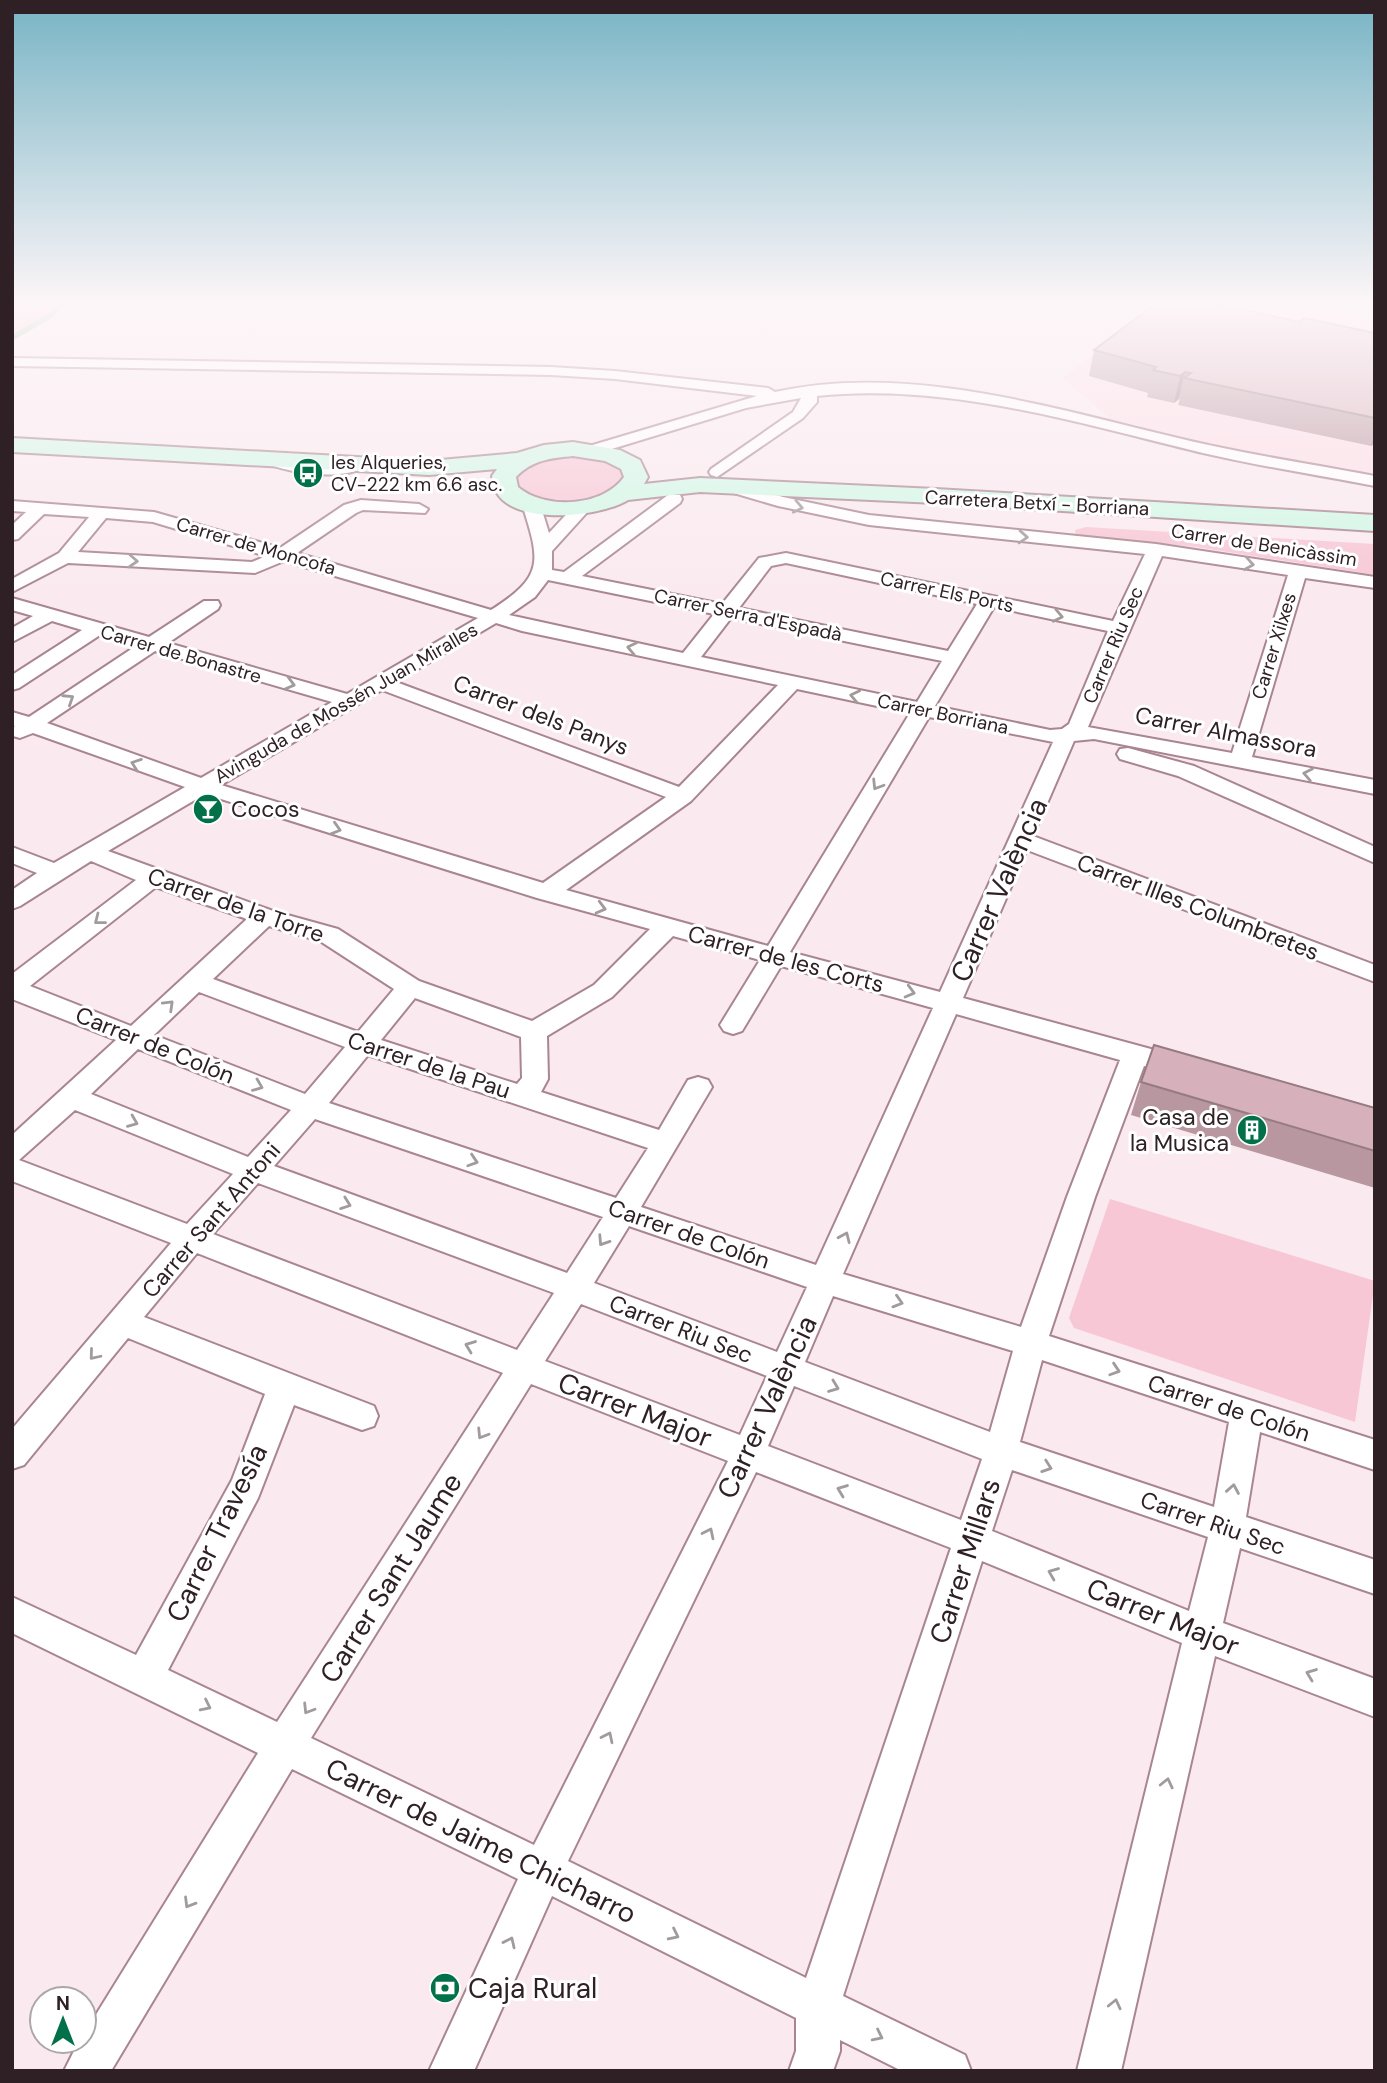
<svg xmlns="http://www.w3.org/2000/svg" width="1387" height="2083" font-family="'DM Sans',sans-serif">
<rect width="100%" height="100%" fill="#faeaef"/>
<path fill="#fbdde6" d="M1159,304h141l75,18v8l-5,4 5,2v137l-8,1 -178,-33 -75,-19 -51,-44z"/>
<g fill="#f7c7d6">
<path d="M15,304h51l-54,37v-34z"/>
<path d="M562,453l46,6 16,12c5,32 -69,36 -90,28 -6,-3 -13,-8 -19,-12v-15l6,-6z"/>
<path d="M1086,527l289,17v31l-179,-28 -120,-12 -1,-5z"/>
<path d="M1110,1199l265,82 -20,141 -281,-94 -5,-10z"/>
</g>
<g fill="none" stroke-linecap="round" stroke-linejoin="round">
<path stroke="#70b491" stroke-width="5" d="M12,338l41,-24 10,-10"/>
<g stroke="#a98590" stroke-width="4">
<path id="lane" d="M274,460c29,9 57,10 87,4l4,3c-22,13 -70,7 -94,-2l-1,-2z"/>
</g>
<g stroke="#a98590" stroke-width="4">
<g id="street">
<path d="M12,358l539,9 64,4 153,17 7,4c146,-32 302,25 443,55 52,11 105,19 157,29v10c-57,-11 -116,-20 -172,-33 -125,-30 -256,-71 -386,-57v6l-14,16 -86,59 -6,-2 -2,-3 2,-3 82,-57 8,-14 -55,10 -154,47 -6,-2 -2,-3 2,-3 171,-51 -142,-17 -64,-4 -539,-9z"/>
<path d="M733,482l50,15 86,18 287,29 219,33v11l-70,-10 -53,179 123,23v14l-281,-55 -20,2 -41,95 342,129v17l-348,-132 -64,148 221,60 9,3 4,7 -4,7 -9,3 -40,-12 -49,131 -46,139 326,104v30l-115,-38 -14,85 129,43v34l-135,-46 -17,75 152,56v38l-160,-61 -94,415h-44l105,-428 -200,-82 -139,435 122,59 6,16h-69l-62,-31v11l-7,20h-44l7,-20v-33l-244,-122 -78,175h-45l89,-192 -226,-110 -181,302h-47l15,-30h5v-7l174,-281 -246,-120v-36l124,58 96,-175 33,-86 -137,-56 -104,127 -12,4v-40l159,-186 -159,-62v-46l104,-95 -104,-41v-25l124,-94 -45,-19 -71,45 -8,3v-19l25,-17 -25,-10v-16l42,16 131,-76 -152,-54 -13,5 -7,-2 -1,-8 3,-2 -3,-1v-13l17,5 107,-71 -36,-11 -81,53 -7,2v-15l70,-45 -30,-9 -40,21v-14l21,-12 -21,-6v-12l137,39 55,-36h14l2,4 -2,4 -50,34 179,51 131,-76 -194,-57 -29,12 -187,-10 -56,29v-13l47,-26 30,-36 -45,-3 -26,25 -6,1v-15l14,-13 -14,-1v-10l142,11 126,36 64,-43 17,-5 58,4 9,5 -3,4 -62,-3 -7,3 -59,40 194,57c54,-34 49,-49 31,-106l9,-5 9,5 9,29 27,-29h12l3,4 -39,43v19l12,2 104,-77h12l2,4 -2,4 -98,73 140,28 37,-46 27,-5 327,68 32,-67 -276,-29 -91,-19 -51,-15 -2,-4 2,-4zM106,518l47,4 113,34 -14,6 -174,-10zM1162,556l126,19 -56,178 -144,-26zM786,563l191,41 -29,47 -209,-43 32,-42zM548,580l166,34 -31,39 -174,-38 26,-18zM994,607l114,24 -39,93 -7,5 -12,1 -115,-24zM731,618l211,43 -25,41 -216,-45zM496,623l26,8 256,54 -99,102 -283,-105zM155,651l177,51 -131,76 -154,-55zM797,689l113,24 -142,233 -202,-56 125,-89zM382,690l284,107 -123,86 -322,-98zM929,717l124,25 -113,250 -150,-40zM205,794l332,104 113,31 -56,56 -62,36 -113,-40 -81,-52 -65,-18 -165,-60zM156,887l91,32 -116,107 -101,-40zM269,926l51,15 74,48 -36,43 -145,-53zM673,936l87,24 -40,65 4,6 9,3 9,-3 39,-65 152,42 -117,257 -175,-58 71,-120 -4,-7 -10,-3 -10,3 -29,50 -118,-38 7,-13 -1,-43 65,-39zM199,992l146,55 -40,47 -151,-59zM415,998l106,39 1,41 -5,6 -136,-44zM956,1014l164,46 -53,137 -46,130 -178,-53zM138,1049l153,61 -43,47 -157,-63zM368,1055l280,93 -32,50 -287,-95zM75,1110l158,64 -46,50 -168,-64zM315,1119l288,98 -36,56 -293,-107zM258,1183l296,110 -37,57 -304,-116zM629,1226l178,61 -30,65 -183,-69zM197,1253l306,120 -226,349 -109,-52 90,-172 36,-93 68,25 12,-4 4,-10 -4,-10 -230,-89zM833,1296l180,55 -23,81 -185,-70zM581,1304l186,72 -27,59 -195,-74zM1042,1360l187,62 -15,85 -194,-65zM531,1384l197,77 -194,384 -223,-107zM794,1386l188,73 -21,61 -193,-74zM1012,1470l196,67 -19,74 -197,-80zM756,1472l195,76 -145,430 -238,-117z"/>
<path d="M1128,748l66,18 181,81v16l-197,-87 -58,-17 -3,-5 3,-5z"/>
</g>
</g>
<g stroke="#a98590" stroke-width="4">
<path id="secondary" d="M12,438l417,23 88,-8 27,-8 29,-3 47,8 20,10 8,17 -4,7 56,-6 236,11 439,26v16l-439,-28 -236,-11 -72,8c-31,19 -135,29 -136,-24l5,-7 -68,6 -417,-23zM573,456l32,5 16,8 3,8c-21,30 -79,33 -106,10l-2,-10c16,-17 35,-19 57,-21z"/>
</g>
<use href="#lane" fill="#fff" fill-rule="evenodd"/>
<use href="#street" fill="#fff" fill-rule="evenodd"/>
<use href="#secondary" fill="#d1f8e6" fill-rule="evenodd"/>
</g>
<g fill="#b897a1">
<path d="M1299,322l76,11v110l-4,3 -193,-41 2,-6 -6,4 -27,-6 1,-4 -59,-17 5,-26z"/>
<path d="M1141,1082l234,26v80l-244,-73z"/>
</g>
<g fill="#967b83">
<path d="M1185,372l-6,26 -5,5 6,-27z"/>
<path d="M1375,433v10l-4,3z"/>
</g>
<g fill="#d6b0bb" stroke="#967b83" stroke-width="2">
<path d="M1155,304h62l82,18 5,-4 71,15v85l-191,-40 7,-5 -6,-1 -5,4 -27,-6 3,-3 -62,-17z"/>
<path d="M1154,1045l221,63v43l-234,-69z"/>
</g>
<defs><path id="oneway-chevron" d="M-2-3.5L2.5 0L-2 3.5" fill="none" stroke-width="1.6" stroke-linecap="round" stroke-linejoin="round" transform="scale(1.75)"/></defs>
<g stroke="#a19b9c">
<use href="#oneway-chevron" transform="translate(798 507) rotate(12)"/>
<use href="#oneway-chevron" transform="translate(1023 537) rotate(4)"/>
<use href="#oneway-chevron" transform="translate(133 561) rotate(3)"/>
<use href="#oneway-chevron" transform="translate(1249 564) rotate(9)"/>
<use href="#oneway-chevron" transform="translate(1058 616) rotate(12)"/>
<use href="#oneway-chevron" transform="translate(632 648) rotate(-168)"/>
<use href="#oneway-chevron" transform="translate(290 684) rotate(15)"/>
<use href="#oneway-chevron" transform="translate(855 696) rotate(-168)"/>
<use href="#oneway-chevron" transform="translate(69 699) rotate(-33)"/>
<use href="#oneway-chevron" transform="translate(136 764) rotate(-160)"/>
<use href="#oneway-chevron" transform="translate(1308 774) rotate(-169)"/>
<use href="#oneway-chevron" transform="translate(877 785) rotate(122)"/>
<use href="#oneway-chevron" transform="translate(336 829) rotate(17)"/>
<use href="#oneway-chevron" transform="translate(601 908) rotate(15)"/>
<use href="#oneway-chevron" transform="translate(99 920) rotate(142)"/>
<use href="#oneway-chevron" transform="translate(910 992) rotate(15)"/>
<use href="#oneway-chevron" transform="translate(169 1005) rotate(-44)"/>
<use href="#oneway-chevron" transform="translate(258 1086) rotate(22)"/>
<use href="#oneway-chevron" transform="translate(133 1122) rotate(22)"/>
<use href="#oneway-chevron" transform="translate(473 1161) rotate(18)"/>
<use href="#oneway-chevron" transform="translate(346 1204) rotate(20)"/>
<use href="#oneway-chevron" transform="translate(845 1237) rotate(-66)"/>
<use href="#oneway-chevron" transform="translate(603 1241) rotate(123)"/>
<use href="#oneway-chevron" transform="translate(898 1302) rotate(17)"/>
<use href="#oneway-chevron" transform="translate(470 1346) rotate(-159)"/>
<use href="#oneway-chevron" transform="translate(94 1355) rotate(130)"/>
<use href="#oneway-chevron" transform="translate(1115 1370) rotate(18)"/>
<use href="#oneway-chevron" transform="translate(834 1387) rotate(21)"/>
<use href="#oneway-chevron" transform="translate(482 1434) rotate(122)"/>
<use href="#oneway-chevron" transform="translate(1047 1467) rotate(19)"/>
<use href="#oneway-chevron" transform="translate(1233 1489) rotate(-80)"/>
<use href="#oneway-chevron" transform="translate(842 1490) rotate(-159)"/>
<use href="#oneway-chevron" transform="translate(709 1533) rotate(-64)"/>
<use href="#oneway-chevron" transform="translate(1053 1573) rotate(-158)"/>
<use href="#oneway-chevron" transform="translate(1311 1674) rotate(-159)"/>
<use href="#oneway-chevron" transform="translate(206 1706) rotate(26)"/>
<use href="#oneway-chevron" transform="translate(308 1709) rotate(122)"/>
<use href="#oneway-chevron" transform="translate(608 1737) rotate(-64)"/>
<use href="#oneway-chevron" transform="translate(1167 1783) rotate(-77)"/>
<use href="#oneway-chevron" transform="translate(189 1903) rotate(121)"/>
<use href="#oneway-chevron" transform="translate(674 1935) rotate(26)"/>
<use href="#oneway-chevron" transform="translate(510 1942) rotate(-65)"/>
<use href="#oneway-chevron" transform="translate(1115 2004) rotate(-77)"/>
<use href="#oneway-chevron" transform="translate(878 2036) rotate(26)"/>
</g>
<linearGradient id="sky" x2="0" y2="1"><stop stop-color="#78b4c5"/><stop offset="0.51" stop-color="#fdf6f8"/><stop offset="1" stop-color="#fdf6f8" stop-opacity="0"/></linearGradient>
<rect width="1387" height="596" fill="url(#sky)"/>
<defs>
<g id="bus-disc" transform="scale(1.575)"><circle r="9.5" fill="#02714a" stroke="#fff"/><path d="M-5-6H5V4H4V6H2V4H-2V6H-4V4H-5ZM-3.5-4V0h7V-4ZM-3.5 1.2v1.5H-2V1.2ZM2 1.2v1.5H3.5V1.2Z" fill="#fff"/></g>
<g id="bar-disc" transform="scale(1.575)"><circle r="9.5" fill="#02714a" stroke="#fff"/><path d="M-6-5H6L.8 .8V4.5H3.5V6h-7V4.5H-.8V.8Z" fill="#fff"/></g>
<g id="building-disc" transform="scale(1.575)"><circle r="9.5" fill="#02714a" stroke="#fff"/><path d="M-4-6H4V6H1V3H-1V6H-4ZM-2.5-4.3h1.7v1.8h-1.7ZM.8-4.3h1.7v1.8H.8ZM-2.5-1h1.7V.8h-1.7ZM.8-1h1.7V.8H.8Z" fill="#fff"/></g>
<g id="bank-disc" transform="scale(1.575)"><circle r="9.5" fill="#02714a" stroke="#fff"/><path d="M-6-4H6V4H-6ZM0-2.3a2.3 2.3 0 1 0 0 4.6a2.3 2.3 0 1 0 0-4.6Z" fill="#fff"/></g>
</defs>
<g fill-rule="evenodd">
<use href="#bus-disc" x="308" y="473"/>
<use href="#bar-disc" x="208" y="809"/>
<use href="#building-disc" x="1252" y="1130"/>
<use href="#bank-disc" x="445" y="1988"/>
</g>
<g text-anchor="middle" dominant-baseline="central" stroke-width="6" stroke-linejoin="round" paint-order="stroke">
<g font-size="19" fill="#2e2024" stroke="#fff" text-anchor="start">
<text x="331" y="462">les Alqueries,<tspan x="331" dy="22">CV-222 km 6.6 asc.</tspan></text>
</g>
<g font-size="19" fill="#2e2024" stroke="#fff">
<text transform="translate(1037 503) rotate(3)">Carretera Betxí - Borriana</text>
<text transform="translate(1264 545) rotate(9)">Carrer de Benicàssim</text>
<text transform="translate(256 546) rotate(16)">Carrer de Moncofa</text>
<text transform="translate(947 592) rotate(12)">Carrer Els Ports</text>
<text transform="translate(748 615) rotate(12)">Carrer Serra d'Espadà</text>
<text transform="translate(1113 645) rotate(-67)">Carrer Riu Sec</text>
<text transform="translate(1274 646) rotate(-73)">Carrer Xilxes</text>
<text transform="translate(181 654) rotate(16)">Carrer de Bonastre</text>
<text transform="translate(346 703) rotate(-30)">Avinguda de Mossén Juan Miralles</text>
<text transform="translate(943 714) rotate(12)">Carrer Borriana</text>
</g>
<g font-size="23" fill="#2e2024" stroke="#fff">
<text transform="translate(541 715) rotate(21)">Carrer dels Panys</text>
<text transform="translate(1226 732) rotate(11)">Carrer Almassora</text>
<text transform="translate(236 905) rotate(19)">Carrer de la Torre</text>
<text transform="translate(1198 907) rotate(21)">Carrer Illes Columbretes</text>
<text transform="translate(786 959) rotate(15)">Carrer de les Corts</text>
<text transform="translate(155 1045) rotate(22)">Carrer de Colón</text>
<text transform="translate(429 1065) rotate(18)">Carrer de la Pau</text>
<text transform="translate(211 1220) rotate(-49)">Carrer Sant Antoni</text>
<text transform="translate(689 1234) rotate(19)">Carrer de Colón</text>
<text transform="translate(681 1329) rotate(21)">Carrer Riu Sec</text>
<text transform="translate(1229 1408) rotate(18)">Carrer de Colón</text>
<text transform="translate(1213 1523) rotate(19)">Carrer Riu Sec</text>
</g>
<g font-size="23" fill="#2e2024" stroke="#fff" text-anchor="start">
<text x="231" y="809">Cocos</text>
<text x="1229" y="1117" text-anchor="end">Casa de<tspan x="1229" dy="26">la Musica</tspan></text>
</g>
<g font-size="28" fill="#2e2024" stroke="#fff">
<text transform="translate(999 890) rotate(-66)">Carrer València</text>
<text transform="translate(767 1407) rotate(-65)">Carrer València</text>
<text transform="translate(635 1410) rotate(21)">Carrer Major</text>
<text transform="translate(217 1533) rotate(-64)">Carrer Travesía</text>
<text transform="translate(965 1561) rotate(-72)">Carrer Millars</text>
<text transform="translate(391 1578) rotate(-58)">Carrer Sant Jaume</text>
<text transform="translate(1163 1617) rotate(22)">Carrer Major</text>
<text transform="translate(481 1841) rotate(26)">Carrer de Jaime Chicharro</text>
</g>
<g font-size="28" fill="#2e2024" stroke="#fff" text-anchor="start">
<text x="468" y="1988">Caja Rural</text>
</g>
</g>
<rect width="1387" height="2083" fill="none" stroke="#2e2024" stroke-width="28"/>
<g transform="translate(63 2020)"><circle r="33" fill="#ffffff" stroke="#aba6a7" stroke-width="2"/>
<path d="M0-5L12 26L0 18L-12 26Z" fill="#02714a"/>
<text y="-10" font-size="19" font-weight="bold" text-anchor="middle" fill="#2e2024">N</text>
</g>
</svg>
